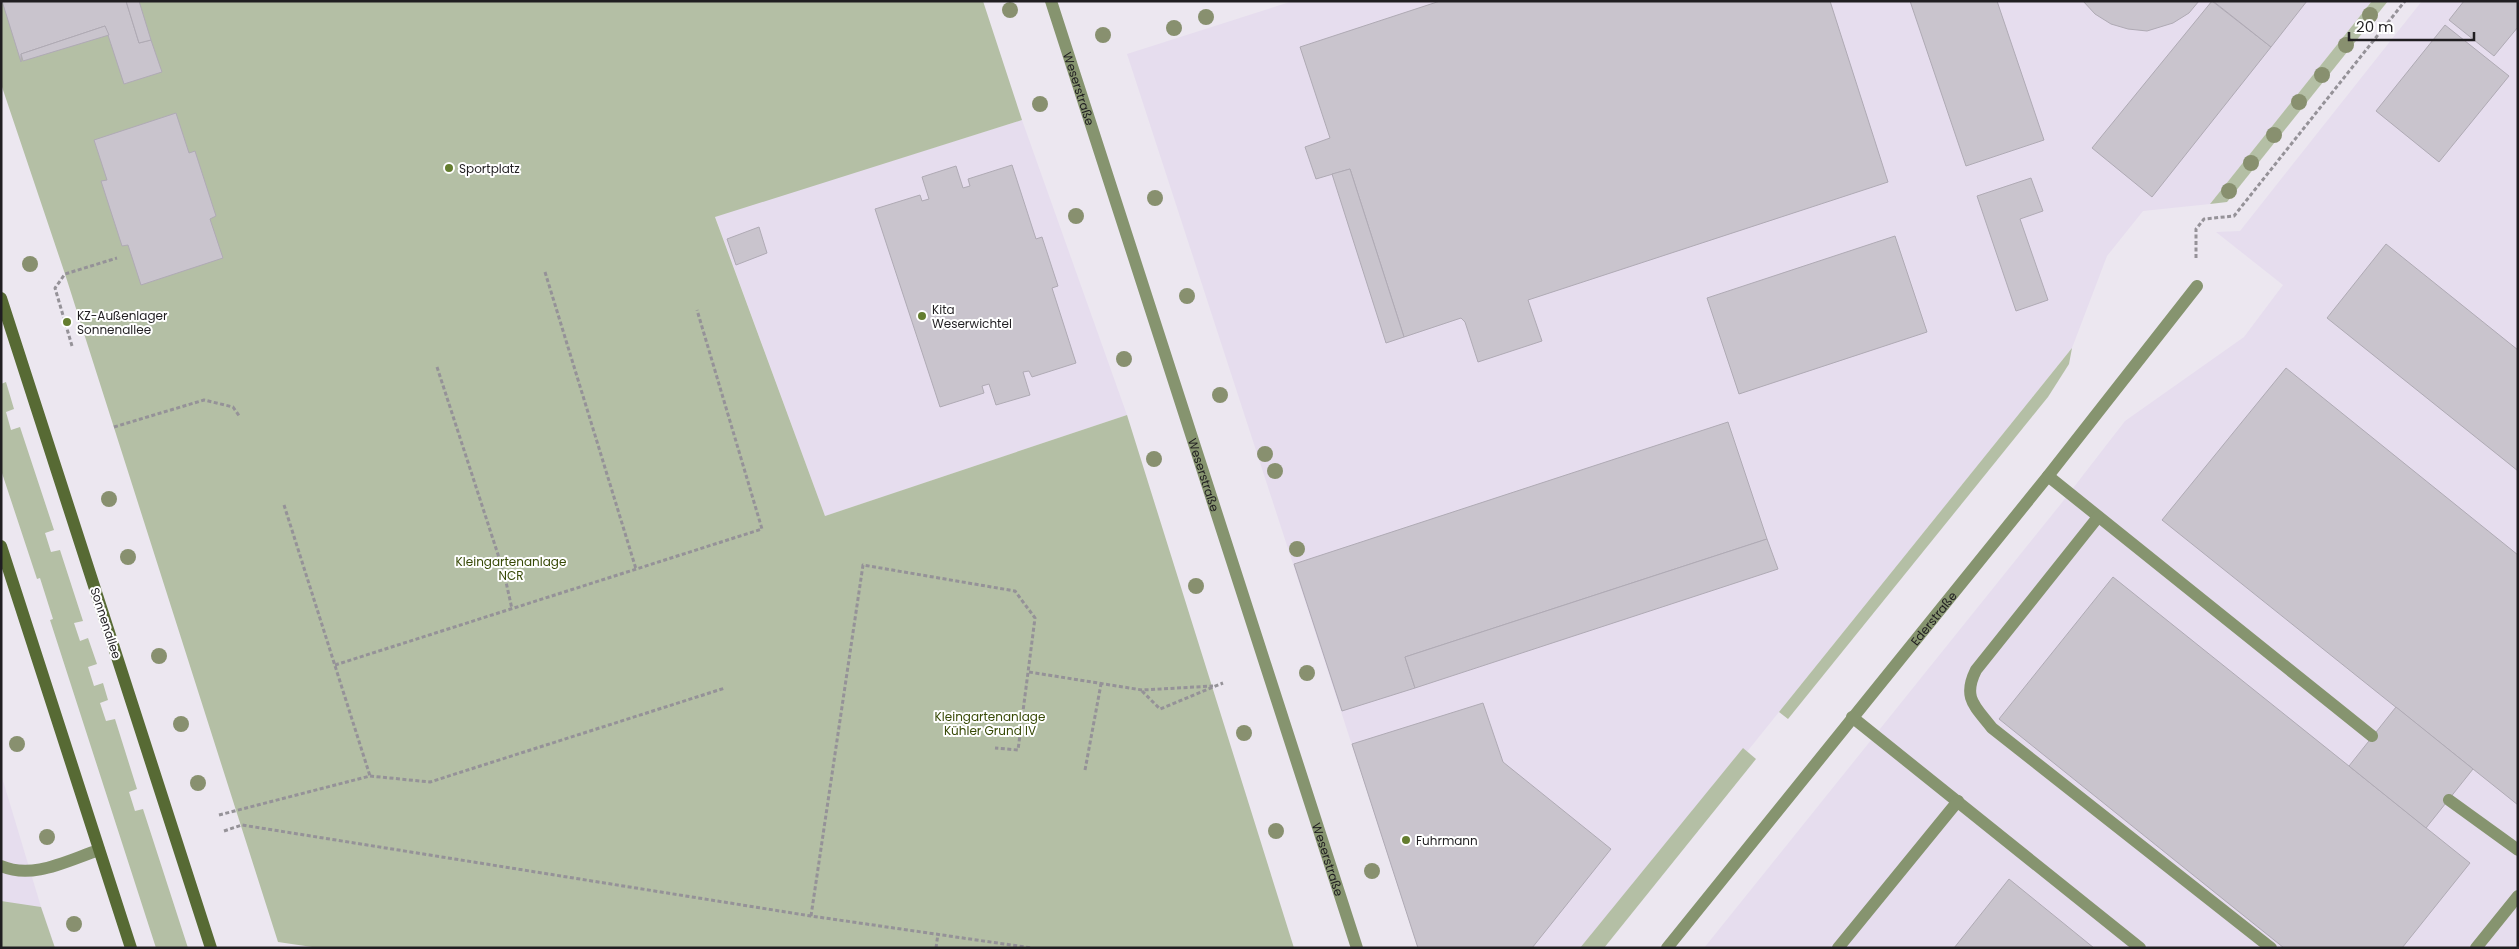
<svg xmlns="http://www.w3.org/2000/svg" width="2519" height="949" font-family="Poppins,sans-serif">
<rect width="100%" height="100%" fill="#ece7f0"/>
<g fill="#e6ddee">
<path d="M1293,1h1079l-162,203 -67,7 -36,45 -35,92 -483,600h-171l-291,-894z"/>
<path d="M2422,1h96v947h-814l356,-443 65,-84 119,-84 39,-52 -67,-53 24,-1z"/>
<path d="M1022,120l105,295 -302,101 -110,-300z"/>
<path d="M1,774l40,133 14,41h-54z"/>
</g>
<g fill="#b4bfa5">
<path d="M1,1h982l39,119 -307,97 110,299 302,-101 167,533h-975l-41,-6 -213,-668 -64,-190z"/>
<path d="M2372,1h16l-161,201 -17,2z"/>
<path d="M2072,348l-3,16 -21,33 -260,322 -9,-7z"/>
<path d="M6,382l8,27 -8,3 5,18 9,-3 34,103 -9,3 6,19 9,-2 23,71 -9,2 6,18 8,-3 9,26 -9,3 6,19 9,-3 5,17 -8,3 6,18 9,-2 22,70 -8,3 6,19 8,-2 45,139h-32l-106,-328 3,-1 -13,-41 -3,1 -36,-109v-86z"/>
<path d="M1743,748l13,11 -152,189h-24z"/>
<path d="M1,901l40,6 14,41h-54z"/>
</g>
<g fill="#c9c4cd" stroke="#afaab4">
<path d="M2,1h124l13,42 12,-3 11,32 -38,12 -19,-58 -84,28v8z"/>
<path d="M126,1h13l12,39 -12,3z"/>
<path d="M1440,1h390l58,181 -360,118 14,41 -64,21 -13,-40 -4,-4 -57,19 -54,-168 -34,10 -11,-32 25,-9 -30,-91z"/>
<path d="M1910,1h87l47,139 -78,26z"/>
<path d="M2083,1h116l-10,12 -16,10 -26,8 -19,-2 -17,-5 -16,-10z"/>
<path d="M2212,1l59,46 -119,150 -60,-49z"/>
<path d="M2213,1h94l-36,46z"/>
<path d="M2464,1h54v26l-24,29 -45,-36z"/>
<path d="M2445,25l64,51 -70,86 -63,-51z"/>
<path d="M105,26l4,9 -86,26 -2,-7z"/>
<path d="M176,113l13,40 6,-2 21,65 -6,3 13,39 -82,27 -13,-40 -6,1 -21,-65 6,-1 -13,-40z"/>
<path d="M1012,165l24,74 6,-2 16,49 -6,2 24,75 -44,14 -3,-6 -6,1 7,23 -34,10 -7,-21 -7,2 2,7 -44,14 -65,-198 45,-14 2,6 7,-2 -7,-22 34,-11 7,22 7,-2 -2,-7z"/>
<path d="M1350,169l54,168 -18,6 -54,-169z"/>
<path d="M2031,178l12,33 -23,8 28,81 -32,11 -39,-115z"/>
<path d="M759,227l8,26 -31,12 -9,-26z"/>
<path d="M1895,236l32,96 -188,62 -32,-96z"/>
<path d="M2386,244l132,106v121l-191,-153z"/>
<path d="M2286,368l232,187v250l-356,-285z"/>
<path d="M1728,422l39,117 -362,118 10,31 -73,23 -48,-147z"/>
<path d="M1767,539l11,30 -363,119 -10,-31z"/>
<path d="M2113,577l357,286 -68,85h-118l-285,-229z"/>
<path d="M1483,703l20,59 108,87 -79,99h-114l-66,-204z"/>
<path d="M2396,707l77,62 -47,59 -77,-62z"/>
<path d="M2009,879l85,69h-140z"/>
</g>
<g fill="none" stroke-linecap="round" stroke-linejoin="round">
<g stroke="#959298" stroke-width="3" stroke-dasharray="4 2.5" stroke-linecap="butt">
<path d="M2196,258v-29l8,-10 30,-3 171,-215"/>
<path d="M545,272l91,297"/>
<path d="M72,346l-17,-58 10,-14 52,-16"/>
<path d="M437,367l67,206 8,36"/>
<path d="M114,427l90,-27 29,7 7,10"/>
<path d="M284,505l86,271"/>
<path d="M335,665l427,-136 -65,-219"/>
<path d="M1029,672l113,18 71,-4"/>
<path d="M1142,691l18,18 63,-26"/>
<path d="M1085,770l16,-86"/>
<path d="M219,815l151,-39 60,6 295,-94"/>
<path d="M224,831l18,-6 569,91 221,32"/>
<path d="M811,916l52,-351 152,26 20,27 -17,132 -23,-2"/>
<path d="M936,948l2,-14"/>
</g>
<g stroke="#86946f" stroke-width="12">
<path d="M2048,476l324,260"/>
<path d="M2098,517l-122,153c-14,28 -1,36 16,58l279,220"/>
<path d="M1852,717l288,231"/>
<path d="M2449,800l69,50"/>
<path d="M1,866c32,14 67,-6 98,-16"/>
<path d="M1838,948l120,-147"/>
<path d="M2476,948l42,-52"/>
</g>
<g stroke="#86946f" stroke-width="12">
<path id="s1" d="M1051,1l306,947"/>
<path id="s2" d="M1667,948l381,-472 149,-190"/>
</g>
<g stroke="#576a34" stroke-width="12">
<path d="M1,298l210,650"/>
<path d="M1,546l130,402"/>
</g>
</g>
<g fill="#88906f">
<circle cx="1010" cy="10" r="8"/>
<circle cx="2370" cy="15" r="8"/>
<circle cx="1206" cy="17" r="8"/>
<circle cx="1174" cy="28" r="8"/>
<circle cx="1103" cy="35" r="8"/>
<circle cx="2346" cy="45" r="8"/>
<circle cx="2322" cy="75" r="8"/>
<circle cx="2299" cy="102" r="8"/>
<circle cx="1040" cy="104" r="8"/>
<circle cx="2274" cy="135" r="8"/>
<circle cx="2251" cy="163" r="8"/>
<circle cx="2229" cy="191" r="8"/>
<circle cx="1155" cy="198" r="8"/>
<circle cx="1076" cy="216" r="8"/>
<circle cx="30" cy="264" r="8"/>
<circle cx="1187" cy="296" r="8"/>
<circle cx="1124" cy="359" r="8"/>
<circle cx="1220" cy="395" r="8"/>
<circle cx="1265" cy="454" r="8"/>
<circle cx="1154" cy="459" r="8"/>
<circle cx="1275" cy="471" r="8"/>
<circle cx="109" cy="499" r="8"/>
<circle cx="1297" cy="549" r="8"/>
<circle cx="128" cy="557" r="8"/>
<circle cx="1196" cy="586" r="8"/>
<circle cx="159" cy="656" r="8"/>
<circle cx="1307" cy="673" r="8"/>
<circle cx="181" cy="724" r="8"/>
<circle cx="1244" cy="733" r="8"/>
<circle cx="17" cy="744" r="8"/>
<circle cx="198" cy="783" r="8"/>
<circle cx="1276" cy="831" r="8"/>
<circle cx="47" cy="837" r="8"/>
<circle cx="1372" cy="871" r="8"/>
<circle cx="74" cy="924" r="8"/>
</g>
<g fill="#647d2f" stroke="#fff" stroke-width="2">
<circle cx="449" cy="168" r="5"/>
<circle cx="922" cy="316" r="5"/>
<circle cx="67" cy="322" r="5"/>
<circle cx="1406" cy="840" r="5"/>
</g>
<g text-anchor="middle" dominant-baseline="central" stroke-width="4" stroke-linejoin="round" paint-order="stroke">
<g font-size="12" fill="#201e21" stroke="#fff">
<text stroke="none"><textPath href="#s1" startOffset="92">Weserstraße</textPath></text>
<text stroke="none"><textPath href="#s1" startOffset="498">Weserstraße</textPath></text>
<text stroke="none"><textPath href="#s2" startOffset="424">Ederstraße</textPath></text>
<text transform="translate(106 623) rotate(72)">Sonnenallee</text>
<text stroke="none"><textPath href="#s1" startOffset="902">Weserstraße</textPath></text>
</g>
<g font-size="12" fill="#201e21" stroke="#fff" text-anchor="start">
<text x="459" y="168">Sportplatz</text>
<text x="932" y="309">Kita<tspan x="932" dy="14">Weserwichtel</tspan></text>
<text x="77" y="315">KZ-Außenlager<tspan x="77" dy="14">Sonnenallee</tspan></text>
<text x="1416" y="840">Fuhrmann</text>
</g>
<g font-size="12" fill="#374906" stroke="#fff">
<text x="511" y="561">Kleingartenanlage<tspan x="511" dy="14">NCR</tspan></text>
<text x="990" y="716">Kleingartenanlage<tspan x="990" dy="14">Kühler Grund IV</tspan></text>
</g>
</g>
<rect width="2519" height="949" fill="none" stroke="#201e21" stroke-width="5"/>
<path d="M2349 32v8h125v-8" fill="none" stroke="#201e21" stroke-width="2.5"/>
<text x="2356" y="32" font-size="15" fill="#201e21" stroke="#ffffff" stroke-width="4" paint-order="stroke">20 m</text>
</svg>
